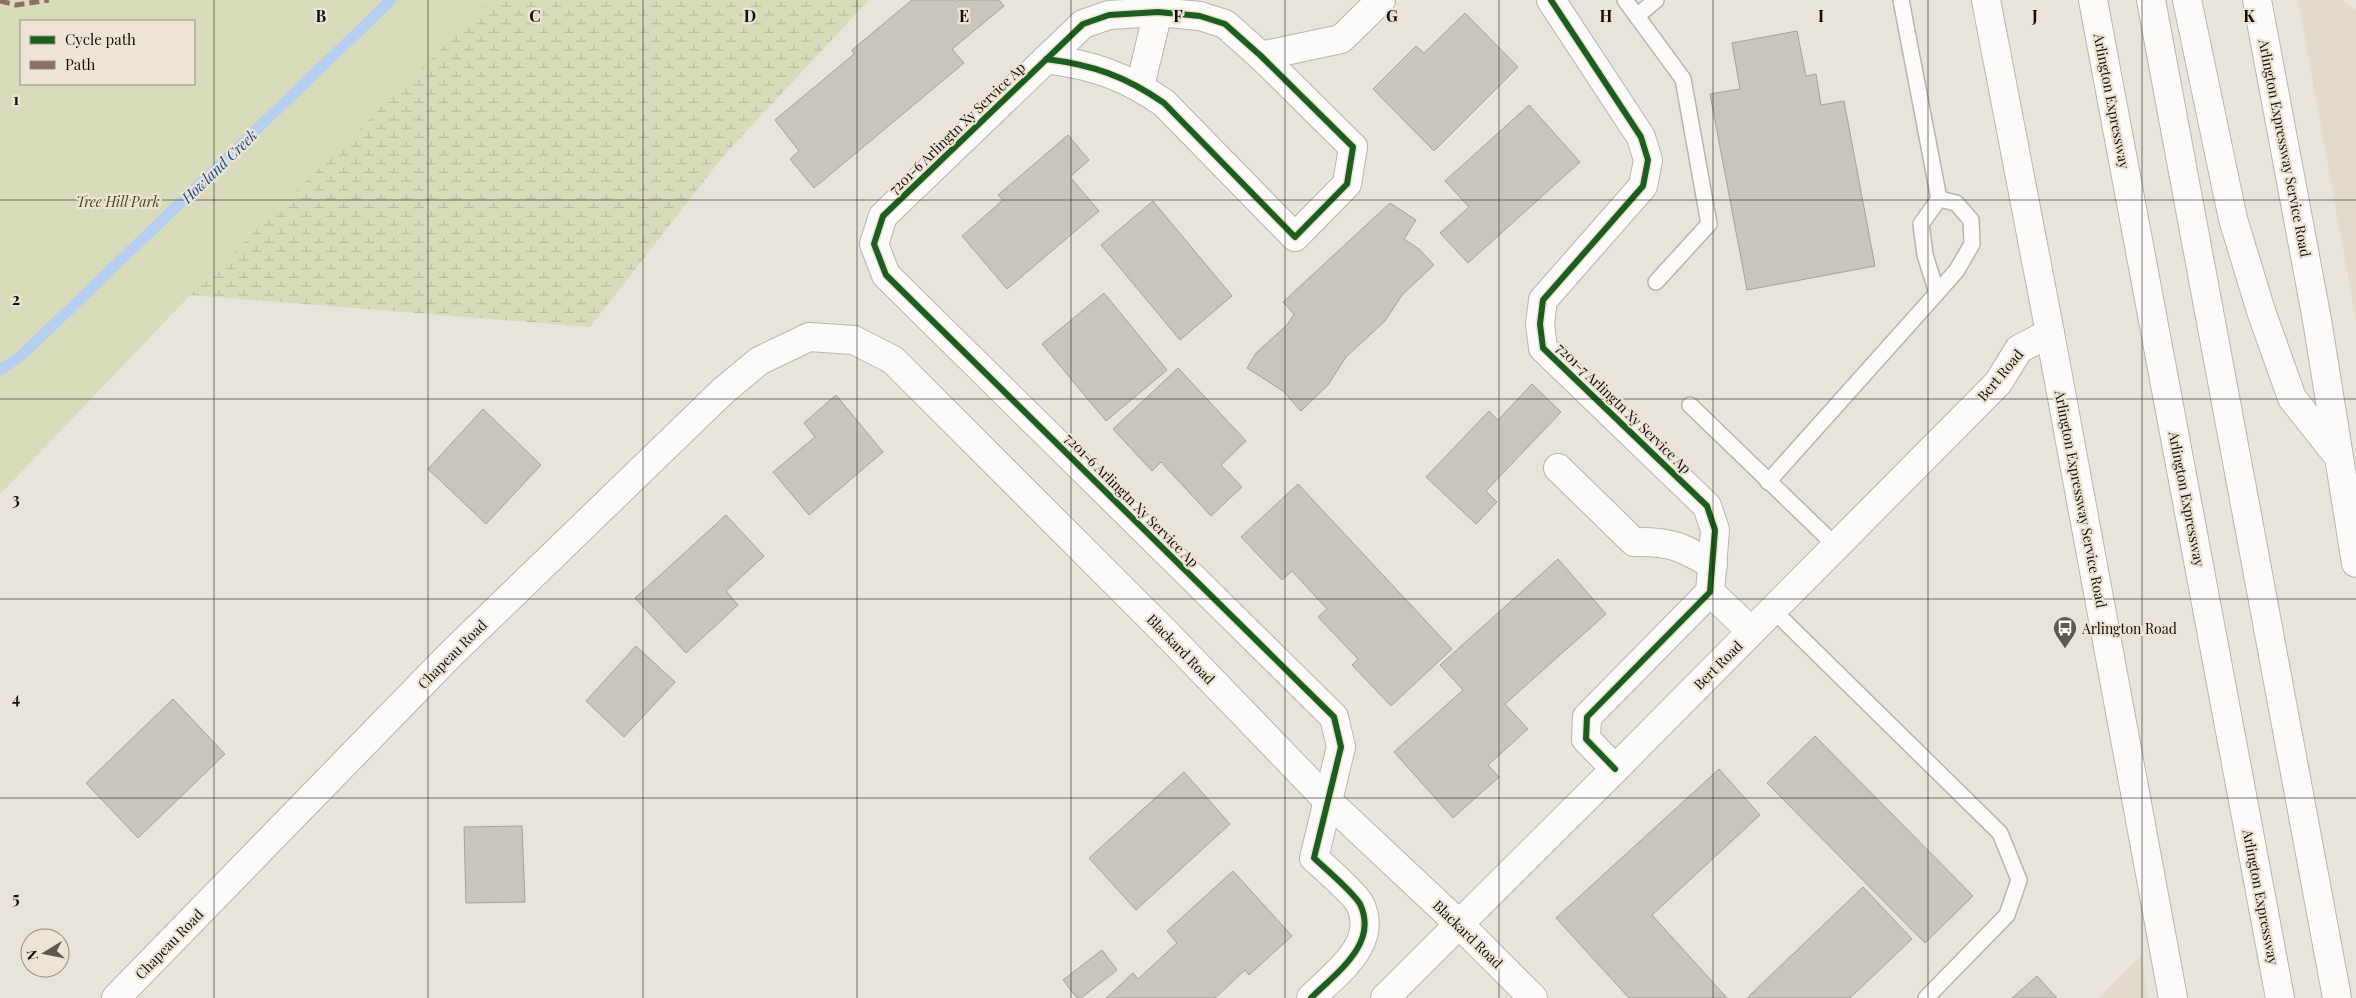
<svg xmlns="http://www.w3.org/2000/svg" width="2356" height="998" font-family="'Playfair Display',serif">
<defs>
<pattern id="wetland-marsh" width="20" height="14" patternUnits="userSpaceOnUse" patternTransform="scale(1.25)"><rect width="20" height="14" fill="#d9dcbb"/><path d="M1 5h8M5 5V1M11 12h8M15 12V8" fill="none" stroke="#b9bc9f"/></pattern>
</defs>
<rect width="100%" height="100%" fill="#e8e3db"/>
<g fill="#e3dacb">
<path d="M2298,0h45l13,11v309z"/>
<path d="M2141,955l7,43h-49z"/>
</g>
<path fill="url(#wetland-marsh)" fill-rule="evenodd" d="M35,0h834l-144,154 -135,173 -400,-32 -190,199v-456zM21,21h173v63h-173z"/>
<path fill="#d9dcbb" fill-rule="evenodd" d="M0,0h491l-301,295 -190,199zM21,21h173v63h-173z"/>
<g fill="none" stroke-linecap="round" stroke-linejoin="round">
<path stroke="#b6cff0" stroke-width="11" d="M0,370l21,-14 370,-356"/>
</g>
<g fill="#c9c5be" stroke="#a5a19b">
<path d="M912,0h43l1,2 3,-2h40l5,6 -52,43 12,14 -150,125 -24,-29 9,-8 -24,-31 79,-66 -2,-4z"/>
<path d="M1465,13l53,54 -84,84 -61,-62 43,-43 8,7z"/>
<path d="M1797,31l9,45 10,-2 5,31 23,-4 31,165 -128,24 -37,-196 30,-5 -8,-46z"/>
<path d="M1529,105l51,57 -112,101 -28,-30 29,-26 -24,-26z"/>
<path d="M1068,135l21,25 -19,17 29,34 -92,78 -45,-53 41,-36 -5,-5z"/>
<path d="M1153,201l79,95 -52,44 -79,-95z"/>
<path d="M1390,203l26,17 -12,19 15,10 15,16 -32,30 -17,26 -39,36 -18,28 -27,26 -18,-20 -36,-23 9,-15 31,-28 7,-11 -11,-12z"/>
<path d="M1104,293l63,77 -61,51 -64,-77z"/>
<path d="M1178,368l68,73 -25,24 21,22 -31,29 -50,-54 -9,9 -39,-42z"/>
<path d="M1532,384l29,28 -75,79 11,11 -21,22 -50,-47 63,-66 9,9z"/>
<path d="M836,395l47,57 -74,63 -36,-43 42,-35 -11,-14z"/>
<path d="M483,409l58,56 -55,59 -58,-55z"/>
<path d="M1298,484l154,165 -61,57 -39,-41 6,-6 -40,-42 9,-8 -35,-38 -10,9 -41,-43z"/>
<path d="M726,515l38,41 -38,35 12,14 -52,48 -51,-55z"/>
<path d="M1558,559l48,55 -101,90 23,25 -40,36 11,12 -46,41 -59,-66 69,-62 -23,-25z"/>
<path d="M636,646l39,36 -51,55 -38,-36z"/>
<path d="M173,699l52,55 -87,84 -52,-55z"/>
<path d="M1815,736l158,160 -48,47 -158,-160z"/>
<path d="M1719,769l41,46 -108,100 75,83h-98l-73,-80z"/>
<path d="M1184,772l46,52 -94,86 -47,-52z"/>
<path d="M522,826l3,76 -59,1 -2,-76z"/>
<path d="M1233,871l59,65 -43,39 -4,-5 -30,28h-109l27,-25 5,6 39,-36 -10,-12z"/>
<path d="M1863,887l49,52 -62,59h-103z"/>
<path d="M1102,950l15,20 -36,28h-4l-14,-18z"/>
<path d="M2037,976l20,22h-45z"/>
</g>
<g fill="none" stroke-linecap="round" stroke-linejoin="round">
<g stroke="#b9b5ae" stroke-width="18">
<g id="lane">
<path d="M1625,0l58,79 26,145 -53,58"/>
<path d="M1901,0l38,199"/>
<path d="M1637,16l19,-16"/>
<path d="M1690,405l146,141"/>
<path d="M1768,482l169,-189 20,-23 15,-26 -1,-24 -15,-17 -17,-4 -18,25 4,31 12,38"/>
<path d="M1772,609l228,224 19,47 -12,35 -81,83"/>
</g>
</g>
<g stroke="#b9b5ae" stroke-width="30">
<g id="street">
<path d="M1551,0l90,137 7,23 -5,26 -100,114 -3,24 3,24 164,158 8,24 -5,62 -123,125 -1,22 29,30"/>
<path d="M1261,56l80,-17 40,-39"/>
<path d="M1046,59c47,6 79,17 118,44l131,134 52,-53 6,-37 -92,-91 -36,-32 -25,-8 -42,-4 -49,3 -26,9 -200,192 -9,28 12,31 448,442 7,30 -27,111c11,10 40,35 46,46 19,40 -24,69 -49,94"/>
<path d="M1140,86l18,-74"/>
<path d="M1558,468l76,74c37,-1 48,5 79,23"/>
<path d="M1710,592l41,39"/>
<path d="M116,998l334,-343 273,-264 36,-30 50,-24 45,3 39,20 272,272 163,169 131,123 74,74"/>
<path d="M1385,998l230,-229 383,-386 21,-34 31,-16"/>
</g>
</g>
<g stroke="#b9b5ae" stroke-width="30">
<g id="secondary">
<path d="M1986,0l64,333 123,665"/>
<path d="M2257,0l60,320 39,243"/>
</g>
</g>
<g stroke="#b9b5ae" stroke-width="30">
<g id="highway">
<path d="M2093,0l187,998"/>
<path d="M2151,0l186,998"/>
<path d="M2187,0l46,219 28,92 31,87 46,58"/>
</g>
</g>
<use href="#lane" stroke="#fcfbfa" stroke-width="15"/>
<use href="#street" stroke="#fcfbfa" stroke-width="28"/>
<use href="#secondary" stroke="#fcfbfa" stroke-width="28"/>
<use href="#highway" stroke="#fcfbfa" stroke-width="28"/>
<path stroke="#8d6e63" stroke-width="5" stroke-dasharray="10 5" stroke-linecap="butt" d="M0,1l16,4 33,-5"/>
<g stroke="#eee4d5" stroke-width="9">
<g id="cycleway">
<path d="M1551,0l90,137 7,23 -5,26 -100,114 -3,24 3,24 164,158 8,24 -5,62 -123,125 -1,22 29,30"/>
<path d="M1046,59c47,6 79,17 118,44l131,134 52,-53 6,-37 -92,-91 -36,-32 -25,-8 -42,-4 -49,3 -26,9 -200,192 -9,28 12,31 448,442 7,30 -27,111c11,10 40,35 46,46 19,40 -24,69 -49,94"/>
</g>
</g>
<use href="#cycleway" stroke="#1b5e20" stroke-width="6"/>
</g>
<path fill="none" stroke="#100d08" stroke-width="1" stroke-opacity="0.55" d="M214,0v998M428,0v998M643,0v998M857,0v998M1071,0v998M1285,0v998M1499,0v998M1713,0v998M1928,0v998M2142,0v998M0,200h2356M0,399h2356M0,599h2356M0,798h2356"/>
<defs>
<g id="bus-pin" transform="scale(1.25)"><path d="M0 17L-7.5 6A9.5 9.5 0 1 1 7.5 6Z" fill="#5c5852" stroke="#eee4d5"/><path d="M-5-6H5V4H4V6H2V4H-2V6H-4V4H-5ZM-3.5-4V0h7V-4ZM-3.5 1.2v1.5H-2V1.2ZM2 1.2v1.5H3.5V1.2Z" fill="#fff"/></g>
</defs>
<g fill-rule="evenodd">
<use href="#bus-pin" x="2065" y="628"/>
</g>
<g text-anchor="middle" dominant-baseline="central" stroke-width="4.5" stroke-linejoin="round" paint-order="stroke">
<g font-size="14" fill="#100d08" stroke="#eee4d5">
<text transform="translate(2112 101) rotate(79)">Arlington Expressway</text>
<text transform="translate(957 128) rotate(-44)">7201-6 Arlingtn Xy Service Ap</text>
<text transform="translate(2285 148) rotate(79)">Arlington Expressway Service Road</text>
<text transform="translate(2000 375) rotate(-50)">Bert Road</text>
<text transform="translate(1624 408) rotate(44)">7201-7 Arlingtn Xy Service Ap</text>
<text transform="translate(2081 499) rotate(79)">Arlington Expressway Service Road</text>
<text transform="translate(2187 499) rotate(79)">Arlington Expressway</text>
<text transform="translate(1132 500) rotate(45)">7201-6 Arlingtn Xy Service Ap</text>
<text transform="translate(1181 649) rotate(46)">Blackard Road</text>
<text transform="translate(452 654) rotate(-45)">Chapeau Road</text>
<text transform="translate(1718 665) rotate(-45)">Bert Road</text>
<text transform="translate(2261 897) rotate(79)">Arlington Expressway</text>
<text transform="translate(1468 934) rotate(44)">Blackard Road</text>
<text transform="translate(169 944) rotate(-46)">Chapeau Road</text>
</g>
<g font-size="14" font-style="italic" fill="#42480c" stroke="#eee4d5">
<text x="118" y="201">Tree Hill Park</text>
</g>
<g font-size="14" fill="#100d08" stroke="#eee4d5" text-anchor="start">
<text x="2082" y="628">Arlington Road</text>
</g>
<g font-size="15" font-style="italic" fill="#0a478f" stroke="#eee4d5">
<text transform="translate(219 166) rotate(-44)">Howland Creek</text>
</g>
</g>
<g font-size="16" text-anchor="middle" font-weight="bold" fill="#100d08" stroke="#eee4d5" stroke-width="4.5" stroke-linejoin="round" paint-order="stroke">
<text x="321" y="22">B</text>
<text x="535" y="22">C</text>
<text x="750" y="22">D</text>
<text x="964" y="22">E</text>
<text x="1178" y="22">F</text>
<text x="1392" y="22">G</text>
<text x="1606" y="22">H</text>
<text x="1821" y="22">I</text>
<text x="2035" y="22">J</text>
<text x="2249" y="22">K</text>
<text x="16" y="105">1</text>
<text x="16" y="305">2</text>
<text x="16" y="505">3</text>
<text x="16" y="704">4</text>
<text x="16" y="904">5</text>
</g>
<rect x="20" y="20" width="175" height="65" fill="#eee4d5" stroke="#958e83"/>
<rect x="30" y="36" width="25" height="8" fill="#1b5e20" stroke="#958e83"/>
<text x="65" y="45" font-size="15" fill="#100d08">Cycle path</text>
<rect x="30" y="61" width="25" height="8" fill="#8d6e63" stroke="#958e83"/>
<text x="65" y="70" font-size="15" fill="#100d08">Path</text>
<g transform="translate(45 953) rotate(260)"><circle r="24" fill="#eee4d5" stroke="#958e83"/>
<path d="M0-4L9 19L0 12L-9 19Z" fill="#5c5852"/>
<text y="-8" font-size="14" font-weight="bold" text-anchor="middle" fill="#100d08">N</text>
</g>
</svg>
